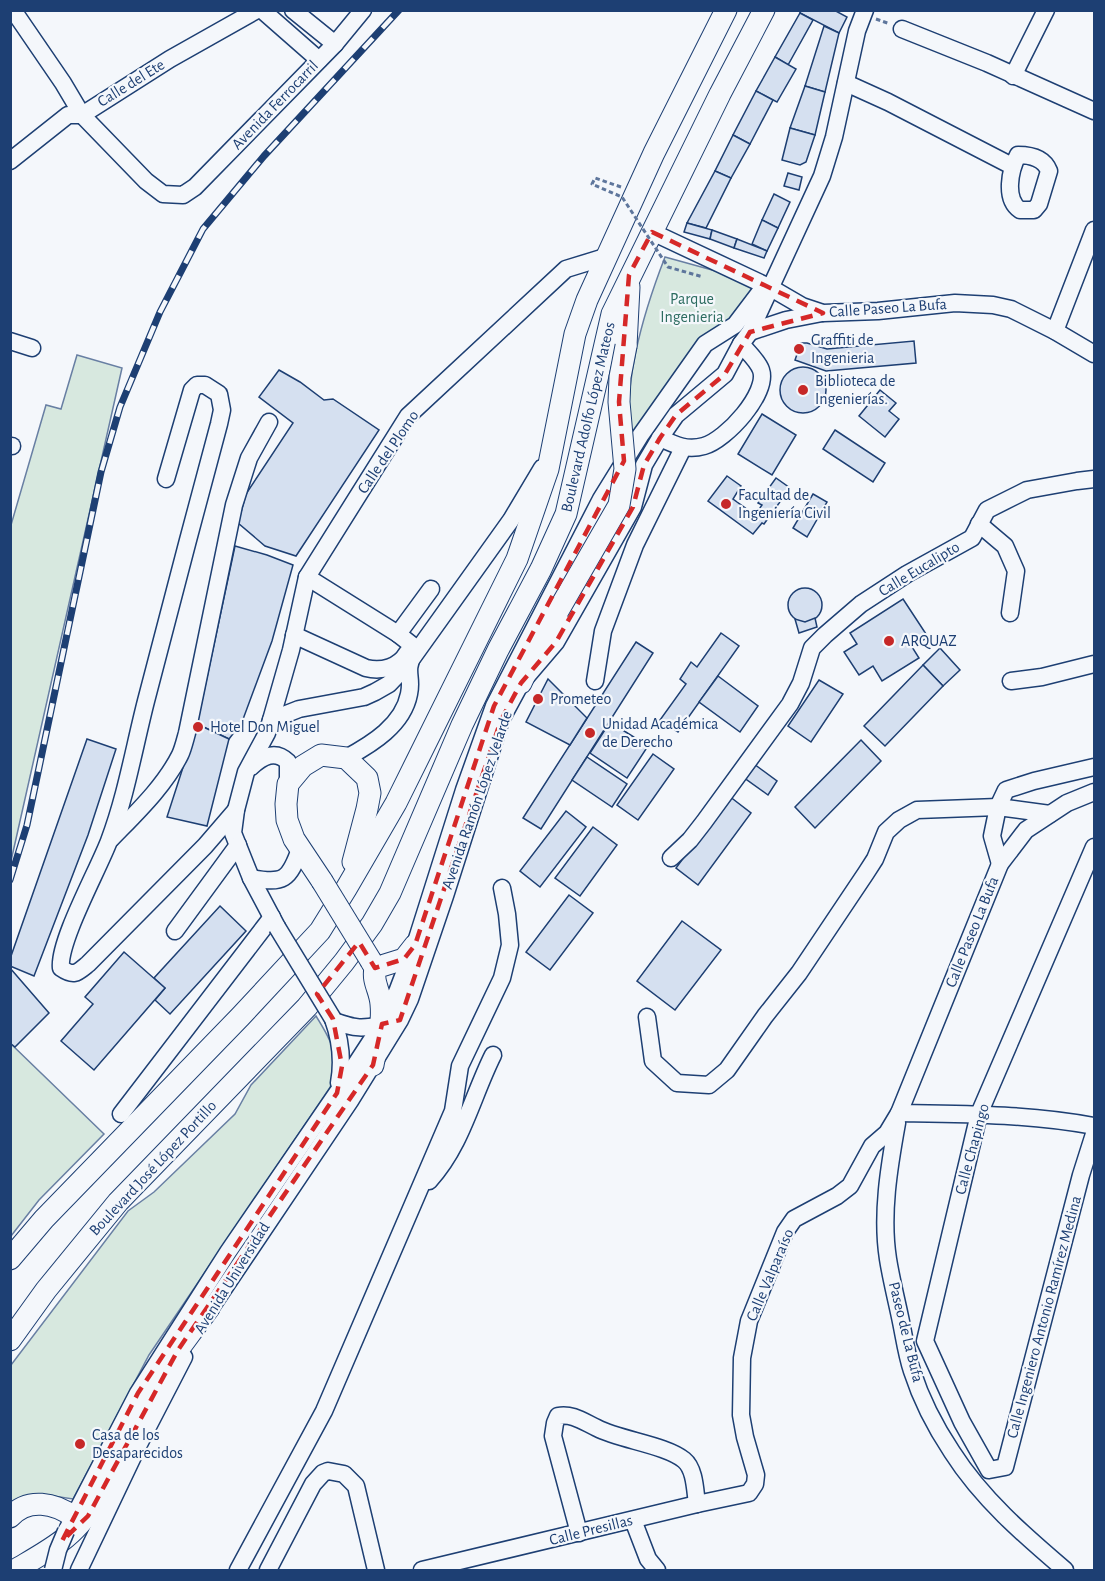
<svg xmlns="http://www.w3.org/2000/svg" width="1105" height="1581" font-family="'Alegreya Sans',sans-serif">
<rect width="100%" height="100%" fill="#f4f7fb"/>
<g fill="#d7e8df" stroke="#687fa3" stroke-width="1.5">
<path d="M665,257l98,27 -134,167c-6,-67 12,-132 36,-194z"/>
<path d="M77,355l45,13 -111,493v-336l35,-120 15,4z"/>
<path d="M316,1016c17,27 23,38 15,70l-182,269 -76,144 -33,-5 -29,11v-140l117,-154 26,-19 81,-78 16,-29z"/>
<path d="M10,1043l94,91 -65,66 -28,36z"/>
</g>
<g fill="#d5e0f0" stroke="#1d3f73" stroke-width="1.5">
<path d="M801,10h33l13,7 -8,16 -39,-20z"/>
<path d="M800,13l13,7 -25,45 -13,-8z"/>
<path d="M824,26l15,7 -14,59 -20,-6z"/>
<path d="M775,57l21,12 -19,33 -21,-11z"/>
<path d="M805,86l20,6 -10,43 -25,-7z"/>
<path d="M756,91l17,9 -23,44 -17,-9z"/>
<path d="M790,128l25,7 -9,27 -6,3 -18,-5z"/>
<path d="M733,135l17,9 -19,34 -16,-7z"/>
<path d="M715,171l16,7 -25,50 -19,-5z"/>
<path d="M788,173l14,4 -3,13 -15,-4z"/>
<path d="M774,194l16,8 -12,26 -16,-8z"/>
<path d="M762,220l16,8 -11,23 -15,-7z"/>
<path d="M687,223l25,7 -2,9 -26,-7z"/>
<path d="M712,230l25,9 -3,9 -24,-9z"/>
<path d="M737,239l30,12 -3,7 -30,-10z"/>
<path d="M914,341l2,22 -90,8 -31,-11 6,-17h6l20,6z"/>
<circle cx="803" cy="390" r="23"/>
<path d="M279,370l21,12 24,18 9,-1 46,31 -83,126 -31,-10 -27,-23 8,-29 47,-71 -34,-26z"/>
<path d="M880,390l16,13 -7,8 10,8 -14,18 -26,-21z"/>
<path d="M762,414l34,21 -24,40 -34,-21z"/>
<path d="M835,430l50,33 -12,19 -50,-33z"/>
<path d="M727,476l14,10 -8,13 22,16 7,-10 -4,-2 18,-25 14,10 -26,36 -2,-1 -9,11 -45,-33z"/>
<path d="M813,494l14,8 -20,35 -14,-9z"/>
<path d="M235,546l32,9 26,10 -21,76 -30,81 -13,17 -32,-15z"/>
<circle cx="805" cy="605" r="17"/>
<path d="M903,599l25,38 -16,10 7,11 -37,23 -9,-15 -14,9 -15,-23 13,-8 -7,-11z"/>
<path d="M815,618l2,9 -18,6 -4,-14 10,3z"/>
<path d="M721,633l18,13 -61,86 -18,-12 26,-36 -6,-5 11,-17 6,5z"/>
<path d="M636,642l17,11 -112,176 -18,-11z"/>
<path d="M940,648l20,22 -17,16 -20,-21z"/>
<path d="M923,665l20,21 -58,60 -21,-20z"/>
<path d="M718,676l40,30 -18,26 -41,-30z"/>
<path d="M548,679l39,39 -17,27 -44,-23z"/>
<path d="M819,680l24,14 -32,48 -23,-16z"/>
<path d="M610,722l38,24 -21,32 -37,-25z"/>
<path d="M197,724l32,15 -22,87 -40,-9z"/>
<path d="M87,739l29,10 -28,86 -54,141 -24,-10v-7z"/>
<path d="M861,740l20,21 -66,67 -20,-21z"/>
<path d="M653,754l21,15 -36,51 -21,-15z"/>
<path d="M587,757l40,27 -15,23 -40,-27z"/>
<path d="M754,764l23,17 -9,14 -25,-18z"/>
<path d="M729,796l22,17 -53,72 -22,-17z"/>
<path d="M566,811l20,16 -46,60 -20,-16z"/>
<path d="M593,827l24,18 -37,51 -25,-18z"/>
<path d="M569,895l24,18 -43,57 -24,-18z"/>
<path d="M220,906l26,25 -76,83 -15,-14 10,-12 -11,-10z"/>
<path d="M682,921l39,29 -46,60 -38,-29z"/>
<path d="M124,952l41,36 -71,82 -33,-29 32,-37 -8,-7z"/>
<path d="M10,968l39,45 -34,34 -5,-4z"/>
</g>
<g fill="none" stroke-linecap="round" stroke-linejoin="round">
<g stroke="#1d3f73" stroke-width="19">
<g id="minor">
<path d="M13,10l50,73 19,32 64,66 17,13 20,1 12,-8 140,-143 28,-34"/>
<path d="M262,10l57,50"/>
<path d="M293,10l42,34"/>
<path d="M902,29l85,34 107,48"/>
<path d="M1013,76l33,-66"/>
<path d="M846,83l42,19 124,64"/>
<path d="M1018,155c13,0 26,3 31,16l-10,33 -5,6h-14c-16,-11 -10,-40 -2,-55z"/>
<path d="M10,161l58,-46h14l88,-56 87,-49"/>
<path d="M652,232l119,56 31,18 21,7 55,-2 77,-8 38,2 18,4 44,22 39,23"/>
<path d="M1055,331l39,-101"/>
<path d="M750,332l36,-12 36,-7"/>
<path d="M10,341l22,7"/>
<path d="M660,438c15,7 27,13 44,8 22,-6 65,-53 57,-76 -3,-9 -14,-19 -20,-26"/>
<path d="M10,446h2"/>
<path d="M166,479l26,-89 5,-5h8l14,9 3,16 -3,14c-25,92 -49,185 -73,277 -12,47 -20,95 -37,140 -11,29 -51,101 -48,127 13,9 16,5 27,-4l117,-118 31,-36"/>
<path d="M979,524l26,22 11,25 -6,42"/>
<path d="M307,577l91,57 14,11 2,8c-10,20 -1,23 -5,41 -6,31 -37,50 -63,64"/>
<path d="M398,634l33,-45"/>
<path d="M294,635l72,33c16,4 33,-1 41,-15"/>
<path d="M595,681l8,-50 32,-86 48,-97"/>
<path d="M1011,681l31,-4 52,-13"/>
<path d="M271,720l20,-70 16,-73 101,-161 158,-147 39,-12"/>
<path d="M251,767c11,-10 24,-18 37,-5v22"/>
<path d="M111,839c24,-25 53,-52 69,-84 3,-6 5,-15 7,-22l47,-228 15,-47 20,-36"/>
<path d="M1094,847l-115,267 -54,227 37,81 27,48 16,-3 76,-292 13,-41"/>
<path d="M671,858l19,-18 14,-18 86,-118 11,-21 11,-35 13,-13 36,-31 46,-30 65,-36 15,-28 40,-20 50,-9 17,-2"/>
<path d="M1000,864l-8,-28 6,-29 8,-17 28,-9 60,-14"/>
<path d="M251,878c33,6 38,2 49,-29"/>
<path d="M277,927l-26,-49 -18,-45 3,-23 10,-38 21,-39 4,-13 28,-11 65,-12 11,-5 14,-8 19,-20 103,-144 31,-52"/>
<path d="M175,931l63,-86"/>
<path d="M647,1017l6,44 24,22 32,2 18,-15 38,-54 34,-43 67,-100 9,-14 11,-27 13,-12 18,-10 81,-3 52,7"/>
<path d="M333,1019c8,22 10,42 6,64"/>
<path d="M334,1021c21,8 29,8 51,3"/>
<path d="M899,1113c66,1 131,1 195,13"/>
<path d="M121,1114l151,-197"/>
<path d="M897,1123c-8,44 -16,92 -9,136 3,19 8,39 12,58 4,18 6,36 12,54 9,28 24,57 40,81 30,47 72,83 113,118"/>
<path d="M429,1181c33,-36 43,-84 64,-126"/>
<path d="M204,1318l146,-217 50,-81 10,-21 35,-103 56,-176 20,-37 35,-41 77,-135 11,-42 16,-27 16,-23 49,-41 16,-30 9,-12 72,-156 12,-39 23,-106 8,-21"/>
<path d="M633,1520l15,39 9,11"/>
<path d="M68,1528l70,-135 90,-141 109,-159 45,-69 15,-32 18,-47 49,-155 30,-84 107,-207 39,-63 65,-92 30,-19 25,-33"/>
<path d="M579,1533l-26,-97 2,-13 3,-7c14,-3 26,6 39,12 23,12 69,17 87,32 11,9 11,30 13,44"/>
<path d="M79,1570l59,-124 46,-89"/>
<path d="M238,1570l86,-159 129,-300 7,-45 42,-88 8,-33 -3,-31 -5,-26"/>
<path d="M268,1570l45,-86 10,-11 5,-2 16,3 12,12 20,84"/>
<path d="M422,1570l275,-66 52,-11 6,-9 1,-9 -11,-38 -4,-22 1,-57 7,-37 36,-89 9,-13 43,-23 13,-10 22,-40 15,-13 12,-20 101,-249 26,-34 41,-27 27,-11"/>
</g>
</g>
<g stroke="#1d3f73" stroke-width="23">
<g id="major">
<path d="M626,346l3,-59"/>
<path d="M521,683l18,-39 19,-33"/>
<path d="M322,881l-28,-42 -7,-19 -1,-16 2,-20 15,-18 18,-11 25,3 21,20 3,15 -3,16 -14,53"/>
<path d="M371,961l4,7c-3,14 5,22 6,36 2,21 -4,40 -8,61"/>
<path d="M375,968l29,-9 11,-14"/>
<path d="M10,1259l34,-40 196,-202 80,-86 26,-42 50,-86 121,-244 31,-90 27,-135 12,-34 67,-147 72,-143"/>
<path d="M10,1340l36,-50 72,-88 189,-195 37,-45 28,-38 18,-31 72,-168 36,-75 43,-81 25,-55 46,-200 108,-220 44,-84"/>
<path d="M10,1517c18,-20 45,-14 64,0"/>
<path d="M15,1570c39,-23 59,-32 84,-72l65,-125 14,-23 31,-42"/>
</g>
</g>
<path stroke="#5e769c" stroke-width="3" stroke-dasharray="4.5 3" stroke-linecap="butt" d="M876,19l14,5"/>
<use href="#minor" stroke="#f4f7fb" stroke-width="16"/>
<use href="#major" stroke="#f4f7fb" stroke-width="21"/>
<g stroke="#1d3f73" stroke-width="7">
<path id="rail" d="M10,880l17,-55 74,-353 19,-65 40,-95 43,-83 61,-73 135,-146"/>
</g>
<use href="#rail" stroke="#f4f7fb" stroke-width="4.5" stroke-dasharray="14" stroke-linecap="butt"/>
<g stroke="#1d3f73" stroke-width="19" stroke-linecap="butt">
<g id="minor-bridge">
<path d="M277,927l56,92"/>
<path d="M53,1570l5,-20 8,-19"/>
</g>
</g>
<g stroke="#1d3f73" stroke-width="23" stroke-linecap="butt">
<g id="major-bridge">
<path d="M558,611l61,-106 6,-36 -6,-67 1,-25 6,-31"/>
<path d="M322,881l49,80"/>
</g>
</g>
<path stroke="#5e769c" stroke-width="3" stroke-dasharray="4.5 3" stroke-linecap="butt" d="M621,187l-26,-9 -3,6 30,13 46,70 35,10"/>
<use href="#minor-bridge" stroke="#f4f7fb" stroke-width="16"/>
<use href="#major-bridge" stroke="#f4f7fb" stroke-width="21"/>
</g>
<path fill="none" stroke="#d62828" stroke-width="4.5" stroke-dasharray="12 8" stroke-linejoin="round" d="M652,232l171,81 -73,19 -25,42 -49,41 -16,23 -16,27 -11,42 -77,135 -35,41 -20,37 -101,300 -18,4 -9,41 -195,285 -90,166 -26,25 76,-148 199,-300 5,-27 -9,-47 -16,-25 42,-52 16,26 29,-9 11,-14 79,-239 130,-245 -5,-59 10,-127z"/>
<g fill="#c62828" stroke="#f4f7fb" stroke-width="2">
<circle cx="799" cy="349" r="6"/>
<circle cx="803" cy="390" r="6"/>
<circle cx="726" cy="504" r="6"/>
<circle cx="889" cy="641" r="6"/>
<circle cx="538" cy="699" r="6"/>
<circle cx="198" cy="727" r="6"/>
<circle cx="590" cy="733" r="6"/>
<circle cx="80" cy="1444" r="6"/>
</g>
<g text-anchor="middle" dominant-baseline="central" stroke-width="4.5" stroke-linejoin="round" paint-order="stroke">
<g font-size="16" fill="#1d3f73" stroke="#f4f7fb">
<text transform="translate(131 83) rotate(-32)">Calle del Ete</text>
<text transform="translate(275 105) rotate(-46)">Avenida Ferrocarril</text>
<text transform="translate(888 308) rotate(-4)">Calle Paseo La Bufa</text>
<text transform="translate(588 417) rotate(-77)">Boulevard Adolfo López Mateos</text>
<text transform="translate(388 452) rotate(-56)">Calle del Plomo</text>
<text transform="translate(919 569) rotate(-31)">Calle Eucalipto</text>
<text transform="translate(477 800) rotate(-71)">Avenida Ramón López Velarde</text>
<text transform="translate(972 932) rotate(-68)">Calle Paseo La Bufa</text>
<text transform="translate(972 1149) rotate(-75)">Calle Chapingo</text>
<text transform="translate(153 1168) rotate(-47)">Boulevard José López Portillo</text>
<text transform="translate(770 1275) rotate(-67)">Calle Valparaíso</text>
<text transform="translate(232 1278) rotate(-58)">Avenida Universidad</text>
<text transform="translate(1044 1317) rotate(-75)">Calle Ingeniero Antonio Ramírez Medina</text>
<text transform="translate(906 1332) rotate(76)">Paseo de La Bufa</text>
<text transform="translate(591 1530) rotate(-14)">Calle Presillas</text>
</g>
<g font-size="16" fill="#2c6c60" stroke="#f4f7fb">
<text x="692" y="299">Parque<tspan x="692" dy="18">Ingenieria</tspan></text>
</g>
<g font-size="16" fill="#1d3f73" stroke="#f4f7fb" text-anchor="start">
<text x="811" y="340">Graffiti de<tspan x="811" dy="18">Ingenieria</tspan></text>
<text x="815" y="381">Biblioteca de<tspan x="815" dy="18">Ingenierías.</tspan></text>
<text x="738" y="495">Facultad de<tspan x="738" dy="18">Ingeniería Civil</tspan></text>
<text x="901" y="641">ARQUAZ</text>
<text x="550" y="699">Prometeo</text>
<text x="602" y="724">Unidad Académica<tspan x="602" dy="18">de Derecho</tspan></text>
<text x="210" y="727">Hotel Don Miguel</text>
<text x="92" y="1435">Casa de los<tspan x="92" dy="18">Desaparecidos</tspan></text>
</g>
</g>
<rect width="1105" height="1581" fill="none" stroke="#1d3f73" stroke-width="24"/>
</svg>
